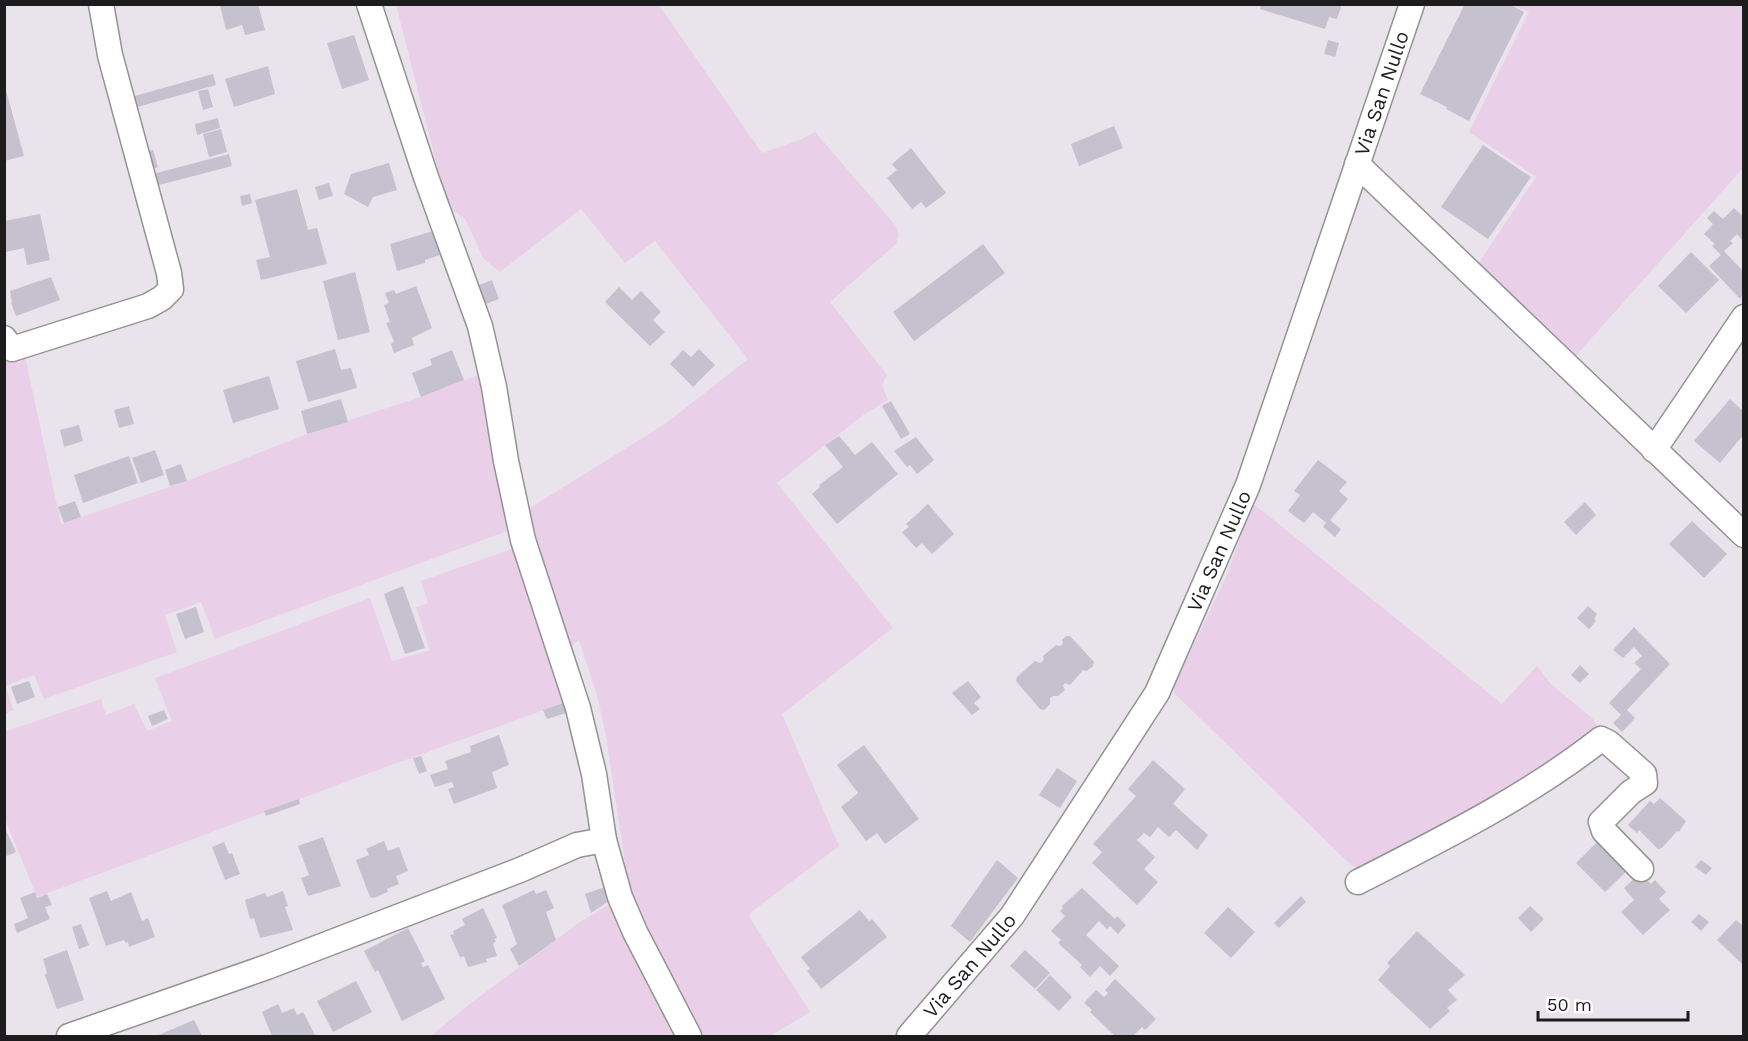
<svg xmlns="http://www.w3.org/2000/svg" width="1748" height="1041" font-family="'Work Sans',sans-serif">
<rect width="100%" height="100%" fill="#e9e3ec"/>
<g fill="#e9d0e8">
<path d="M396,5h263l103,148 38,-13 15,-8 81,94 3,9 -3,9 -66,58 57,73 -5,10 6,15 -26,16 -85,67 116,145 -111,86 57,132 -89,67v5l60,94 -40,24h-67l-69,-133 -7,-26 -21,-141 -9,-41 -18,-55 -12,9 -42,-138 140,-87 83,-65 -93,-118 -30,22 -44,-54 -81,63 -17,-14 -17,-38 -10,-8 -16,-5 -8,-20 9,-6z"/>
<path d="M1512,5h231v163l-171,192 -96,-93 60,-90 -67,-45 60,-120z"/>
<path d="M25,356l36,168 126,-43 120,-47 114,-37 57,-22 18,94 14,61 -295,109 -14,-37 -36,13 12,37 -133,47 -10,-24 -29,11 9,24 -9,4v-356z"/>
<path d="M1255,505l247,199 35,-38 14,18 42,35 4,8 -2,6 -127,85 -109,51 -8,-4 -177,-172v-7l54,-113 23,-67z"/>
<path d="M514,548l55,153 -183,66 -349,130 -32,-78 -1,-87 97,-33 5,16 28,-11 13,27 25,-10 -17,-43 215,-80 22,63 38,-11 -14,-43 12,-4 -7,-22z"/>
<path d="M614,902l65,134h-248l40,-33 109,-81z"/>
</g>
<g fill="#c6c1ce">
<path d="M258,4l7,26 -20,5 -3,-10 -16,5 -6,-25z"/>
<path d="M1261,4h81l-5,15 -8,-2 -4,12 -65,-20z"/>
<path d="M1465,4h44l15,8 -55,109 -23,-12 1,-2 -27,-13z"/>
<path d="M354,35l15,45 -27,9 -15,-46z"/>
<path d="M1328,40l11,3 -4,14 -11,-3z"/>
<path d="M268,66l7,28 -41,13 -9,-28z"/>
<path d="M213,74l3,11 -82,23 -3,-11z"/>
<path d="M4,83l20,73 -20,5z"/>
<path d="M208,89l5,18 -10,3 -5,-19z"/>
<path d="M218,118l2,10 -23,7 -2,-11z"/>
<path d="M1114,126l9,22 -44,18 -8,-22z"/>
<path d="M221,129l6,23 -18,5 -6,-23z"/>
<path d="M1483,145l48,32 -43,62 -47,-32z"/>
<path d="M911,148l35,45 -20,15 -5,-6 -9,7 -25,-31 10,-8 -5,-6z"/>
<path d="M153,150l5,17 -9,3 -4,-18z"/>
<path d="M229,154l3,12 -77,20 -2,-12z"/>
<path d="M389,163l8,27 -24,7 -5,10 -24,-13 7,-20z"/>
<path d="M329,183l4,13 -14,4 -4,-13z"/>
<path d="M297,189l11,41 9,-2 10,36 -66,16 -5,-20 14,-3 -15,-57z"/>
<path d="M250,194l2,9 -10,3 -2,-10z"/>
<path d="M1734,208l9,8v25l-6,-7 -7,7 3,2 -9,8 19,20v23l-3,5 -31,-33 12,-11 -9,-9 3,-2 -11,-10 9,-10 -6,-6 7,-7 9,8z"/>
<path d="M40,214l10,46 -23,5 -3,-17 -18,4 -2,-31z"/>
<path d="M433,231l7,24 -15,5v3l-28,8 -7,-27z"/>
<path d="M983,244l22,29 -91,68 -21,-29z"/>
<path d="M1691,252l28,28 -33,33 -28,-27z"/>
<path d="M355,272l15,60 -32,8 -15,-59z"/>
<path d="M51,277l9,23 -44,16 -5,-13 1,-1 -2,-11z"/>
<path d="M492,280l7,19 -16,6 -7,-19z"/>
<path d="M416,286l16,42 -20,10 2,7 -20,8 -3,-9 3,-3 -8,-18 4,-1 -6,-17 5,-2 -4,-10 9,-3 2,4z"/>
<path d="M619,287l13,13 9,-9 20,21 -8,8 12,12 -15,14 -45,-44z"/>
<path d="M335,349l6,21 10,-2 6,20 -49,14 -12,-41z"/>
<path d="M699,349l16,16 -22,22 -23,-23 13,-14 8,7z"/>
<path d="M452,350l12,30 -43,17 -9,-24 20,-8 -2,-6z"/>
<path d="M269,376l10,33 -46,14 -10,-33z"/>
<path d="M341,399l7,23 -41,12 -6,-23z"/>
<path d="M1730,399l13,12v24l-23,28 -26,-22z"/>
<path d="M891,401l19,33 -9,5 -19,-33z"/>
<path d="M129,406l5,18 -15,4 -5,-18z"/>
<path d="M79,425l4,16 -19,6 -4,-17z"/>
<path d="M839,436l16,19 17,-13 26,32 -61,50 -25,-30 8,-7 -1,-2 24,-18 -18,-22z"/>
<path d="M916,437l18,23 -17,14 -7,-9 -3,2 -13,-16z"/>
<path d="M155,450l9,25 -23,8 -9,-25z"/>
<path d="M129,456l9,27 -55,20 -9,-28z"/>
<path d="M1318,460l29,22 -8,9 9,8 -18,21 11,9 -6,8 -12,-10 3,-4 -13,-11 -9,11 -16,-12 12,-16 -6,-4z"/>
<path d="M181,464l6,17 -17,5 -5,-16z"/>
<path d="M75,501l6,16 -17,6 -6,-16z"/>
<path d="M1585,502l11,13 -20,20 -12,-13z"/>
<path d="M928,504l26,30 -22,20 -10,-11 -6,5 -14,-16 7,-5 -3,-3z"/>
<path d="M1692,521l35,33 -23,24 -35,-34z"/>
<path d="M403,586l22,62 -20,6 -21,-60z"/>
<path d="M1588,606l9,8 -3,5 2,2 -7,8 -12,-11z"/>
<path d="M196,607l8,25 -19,7 -9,-25z"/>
<path d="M1634,627l36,37 -43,46 8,8 -13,14 -9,-9 8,-8 -12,-12 32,-34 -7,-6 8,-7 -8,-9 -11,11 -10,-8z"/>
<path d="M1066,636h4l24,26 -1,4 -6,5 -4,-1 -13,15 -5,-2 -2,3 2,4 -7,6h-5l-3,2v6l-6,6 -4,-1 -24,-28 1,-4 18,-16 5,2 4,-3 -1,-4 13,-11 4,1 3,-2 -1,-4z"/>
<path d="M1580,665l9,9 -9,9 -9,-8z"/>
<path d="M29,681l6,16 -18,7 -6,-17z"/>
<path d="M968,681l13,16 -7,6 6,6 -8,6 -20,-22z"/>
<path d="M572,700l1,35 -7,-22 -19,6 -4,-9z"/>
<path d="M164,710l4,9 -16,7 -4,-10z"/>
<path d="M499,735l10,30 -17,7 5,16 -43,16 -6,-15 6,-2 -2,-5 -17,5 -5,-12 18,-6 -3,-8 26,-9 -1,-6z"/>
<path d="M864,745l55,74 -34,25 -8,-11 -11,8 -25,-34 17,-14 -21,-28z"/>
<path d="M421,756l6,15 -8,3 -6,-16z"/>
<path d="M1153,760l32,29 -12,15 35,31 -11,15 -21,-20 -7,7 -11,-10 -8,10 -6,-4 -7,7 18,17 -11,12 14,13 -21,23 -45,-42 10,-11 -9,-8 43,-48 -8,-7z"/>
<path d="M1057,768l20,13 -17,27 -21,-13z"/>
<path d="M1660,798l26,23 -7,11 -2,-1 -15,17 -4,1 -19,-19 -2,3 -9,-8 22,-24 4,3z"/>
<path d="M299,799l1,5 -34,12 -2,-5z"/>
<path d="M4,826l12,26 -12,5z"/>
<path d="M1603,836l29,30 -27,26 -29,-29z"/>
<path d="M323,837l18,49 -33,10 -7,-18 8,-3 -11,-29z"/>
<path d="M384,841l4,10 11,-4 9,24 -12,5 3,8 -12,5 1,3 -15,6 -3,-1 -14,-37 13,-5 -3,-6z"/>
<path d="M224,842l5,12 3,-1 8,21 -15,6 -13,-33z"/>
<path d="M997,860l21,18 -48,64 -19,-16z"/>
<path d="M1701,860l11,8 -6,7 -11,-8z"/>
<path d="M1640,873l11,11 4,-4 11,12 -7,7 11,11 -27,25 -22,-23 13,-12 -10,-12z"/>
<path d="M611,885l4,12 -24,16 -6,-19z"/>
<path d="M1082,888l33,31 2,-3 9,9 -8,9 -8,-8 -3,3 -8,-8 -13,14 33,31 -9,10 -10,-10 -10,11 -10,-10 2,-2 -24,-22 3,-3 -10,-9 14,-15 -5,-5 3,-3 -1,-2z"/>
<path d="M534,890l2,4 10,-4 8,18 -8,4 10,28 -37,26 -9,-17 7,-5 -15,-39z"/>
<path d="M107,891l4,10 20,-9 11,29 6,-3 7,19 -26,10 -1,-5 -2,1 -2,-3 -18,6 -17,-48z"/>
<path d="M283,891l5,15 -3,1 8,23 -33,8 -6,-20 -4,1 -5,-19 20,-7 2,4z"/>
<path d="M35,892l2,6 10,-4 5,11 -7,2 5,12 -33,14 -3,-9 14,-6 -8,-20z"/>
<path d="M1301,896l5,6 -27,26 -5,-5z"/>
<path d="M1530,906l14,13 -13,13 -13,-14z"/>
<path d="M1228,907l27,25 -24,26 -27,-25z"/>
<path d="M483,908l14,30 -3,1 2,2 -3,3 4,12 -11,3 1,3 -19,5 -4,-11 -4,1 -10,-22 4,-1 -1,-3 12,-6 -3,-6z"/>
<path d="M860,910l9,11 3,-2 15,18 -66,52 -14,-18 3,-2 -9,-12z"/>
<path d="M1699,914l10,8 -8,9 -10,-9z"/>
<path d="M1736,920l7,6v39l-26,-25z"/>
<path d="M81,924l8,21 -10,4 -7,-22z"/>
<path d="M408,928l17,33 -4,2 2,4 5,-2 17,34 -43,22 -24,-51 -3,2 -11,-21z"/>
<path d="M1417,931l48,44 -17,15 9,10 -10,8 3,3 -20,18 -52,-49 12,-14 -3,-3z"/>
<path d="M67,950l17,50 -27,9 -12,-34 2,-2 -4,-14z"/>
<path d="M1025,950l25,23 -15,16 -25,-23z"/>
<path d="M1050,975l22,22 -13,14 -23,-21z"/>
<path d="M1115,979l41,40 -11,11 -3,-3 -9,9h-18l-25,-24 2,-2 -8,-7 12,-13 8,7 4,-4 -3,-3z"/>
<path d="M356,981l16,31 -39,20 -16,-31z"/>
<path d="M278,1004l4,9 12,-5 3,7 6,-3 12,23 -3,1h-40l-10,-24z"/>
<path d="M194,1020l8,16h-46z"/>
</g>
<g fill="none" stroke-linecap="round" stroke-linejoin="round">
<g stroke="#939393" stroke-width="27">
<g id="minor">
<path d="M369,4l57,173 54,149 14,61 12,74 17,79 55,168 16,66 10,66 16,57 15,35 54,104"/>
<path d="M1357,164l387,371"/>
<path d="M4,338l8,11 136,-43 14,-8 9,-9 -2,-16 -59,-218 -9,-51"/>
<path d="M1654,450l90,-133"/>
<path d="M1358,882c84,-43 169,-85 243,-143l8,4 35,31 1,9 -14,9 -30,30 3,9 37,38"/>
<path d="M69,1036l198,-69 253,-97 57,-25 27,-5"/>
<path id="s1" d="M909,1036l103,-120 145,-223 91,-208 164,-481"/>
</g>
</g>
<use href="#minor" stroke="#fff" stroke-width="24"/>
</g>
<g text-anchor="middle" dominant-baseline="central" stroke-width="4.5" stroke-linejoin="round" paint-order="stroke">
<g font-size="20" fill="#1c1c1c" stroke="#fff">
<text stroke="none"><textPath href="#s1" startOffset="1065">Via San Nullo</textPath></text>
<text stroke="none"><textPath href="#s1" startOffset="579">Via San Nullo</textPath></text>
<text stroke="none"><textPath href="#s1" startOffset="93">Via San Nullo</textPath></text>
</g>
</g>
<rect width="1748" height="1041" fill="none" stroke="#1c1c1c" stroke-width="12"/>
<path d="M1538 1011v9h150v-9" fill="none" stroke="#1c1c1c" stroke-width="3"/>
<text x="1547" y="1011" font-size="18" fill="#1c1c1c" stroke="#ffffff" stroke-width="4.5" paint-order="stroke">50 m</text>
</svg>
